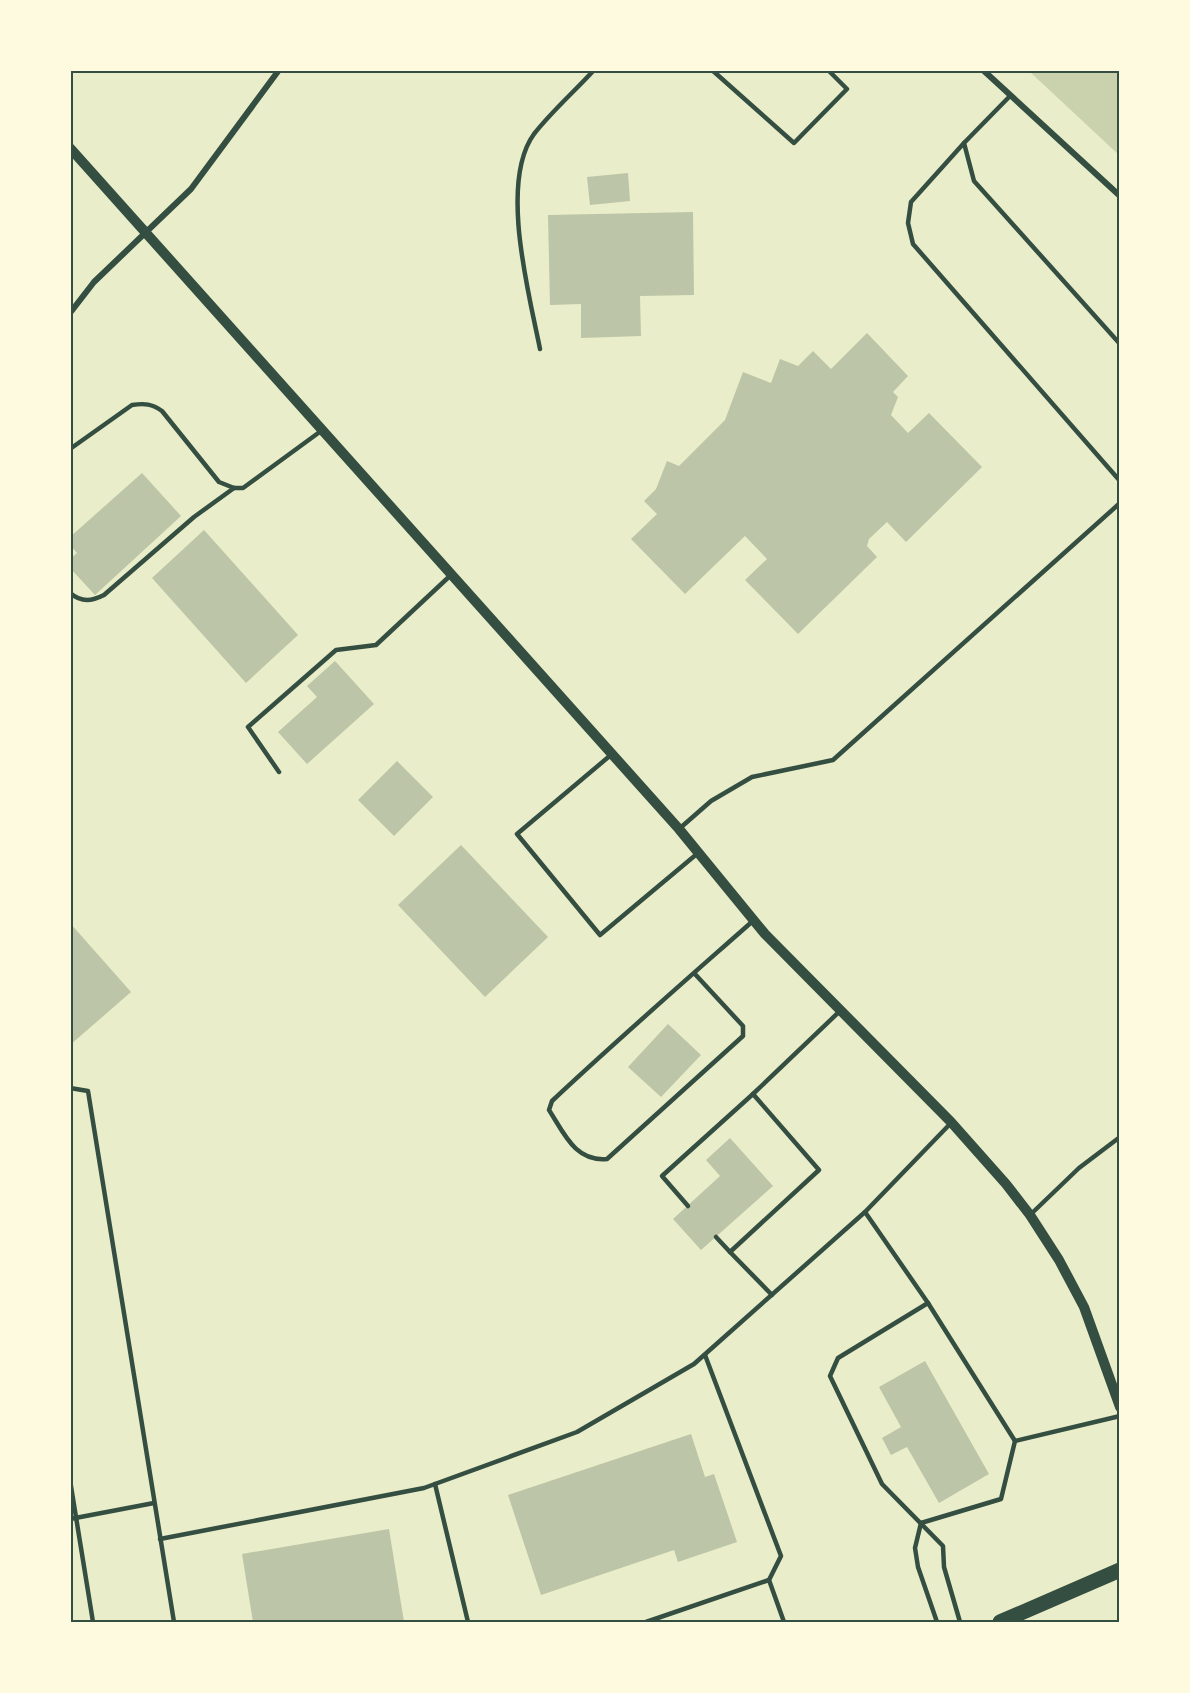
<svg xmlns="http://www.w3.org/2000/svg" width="1190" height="1693" font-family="'Fira Sans',sans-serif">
<rect width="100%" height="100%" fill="#e9edc9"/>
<path fill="#cad2ad" d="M1029,71h90v84z"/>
<g fill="#bcc5a7">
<path d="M628,173l2,28 -40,4 -3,-28z"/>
<path d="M693,212l1,83 -54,1 1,40 -60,2v-34l-31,1 -2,-90z"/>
<path d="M867,333l41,43 -15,16 5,5 -7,18 17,18 21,-20 53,54 -76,75 -19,-20 -18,17 -2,7 10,11 -79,77 -53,-54 22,-21 -22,-23 -60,58 -54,-55 26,-25 -13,-13 12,-12 11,-28 12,5 46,-46 18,-48 28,11 9,-24 18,7 15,-15 18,18z"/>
<path d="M142,473l39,43 -86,79 -25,-27v-9l7,-6 -7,-8v-8z"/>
<path d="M204,530l94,105 -52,48 -94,-105z"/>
<path d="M335,661l39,43 -67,60 -29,-32 39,-35 -10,-11z"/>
<path d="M397,761l36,36 -39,39 -36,-36z"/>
<path d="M461,845l87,92 -63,60 -87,-92z"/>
<path d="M70,923l61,69 -61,53z"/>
<path d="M668,1024l33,31 -40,42 -33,-30z"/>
<path d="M730,1138l43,48 -72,64 -28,-31 47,-43 -14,-16z"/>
<path d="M925,1361l64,113 -50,29 -32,-56 -16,8 -9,-17 19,-11 -22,-40z"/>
<path d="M691,1434l14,43 9,-3 23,68 -59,20 -4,-12 -133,45 -33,-100z"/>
<path d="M389,1529l15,93h-151l-11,-68z"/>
</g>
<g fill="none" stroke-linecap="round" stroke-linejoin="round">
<g stroke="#344e41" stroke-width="4.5">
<path d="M712,70l82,73 53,-54 -19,-19"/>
<path d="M1010,96l-46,47 10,38 146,163"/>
<path d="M964,143l-53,59 -3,21 5,21 207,237"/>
<path d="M540,349c-11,-55 -41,-167 -6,-215 18,-23 41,-43 60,-64"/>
<path d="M70,449l62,-44c13,-2 20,-1 30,6l57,71 15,6h9l78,-57"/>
<path d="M70,593c12,10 22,8 34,2l90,-78 40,-29"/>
<path d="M612,754l-95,80 83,101 98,-82"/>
<path d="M279,772l-31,-45 88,-77 40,-5 76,-71"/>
<path d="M679,829l32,-28 41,-24 81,-17 287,-257"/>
<path d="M694,973l49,53v10l-136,123c-32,3 -43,-26 -58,-49l3,-9c66,-62 134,-121 202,-181"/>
<path d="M70,1088l18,3 86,531"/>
<path d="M688,1206l-26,-30 91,-82"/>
<path d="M865,1212l63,91 87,138 105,-25"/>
<path d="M1030,1215l49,-47 41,-31"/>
<path d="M716,1237l14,15"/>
<path d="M772,1295l-42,-43 89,-82 -66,-76 88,-84"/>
<path d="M928,1303l-90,55 -8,18 52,108 61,62 1,21 16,55"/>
<path d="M705,1355l76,201 -12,24 15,42"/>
<path d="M70,1480l23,142"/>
<path d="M435,1484l33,138"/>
<path d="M70,1519l84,-16"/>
<path d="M921,1523l80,-24 14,-58"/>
<path d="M921,1523l-6,25 3,19 19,55"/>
<path d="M160,1539l264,-51 153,-56 117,-68 171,-152 85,-88"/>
<path d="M646,1622l123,-42"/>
</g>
<g stroke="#344e41" stroke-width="6">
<path d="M983,70l137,126"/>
<path d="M70,313l24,-31 97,-93 88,-119"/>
</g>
<path stroke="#344e41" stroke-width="10" d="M70,148l609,681 86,105 186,188 55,62 24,31 29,45 25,47 36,100"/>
<path stroke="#344e41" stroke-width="15" d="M1000,1622l120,-52"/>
</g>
<rect width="1190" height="1693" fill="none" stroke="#fefae0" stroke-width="144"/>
<rect x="72" y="72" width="1046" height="1549" fill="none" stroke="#344e41" stroke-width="2"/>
</svg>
